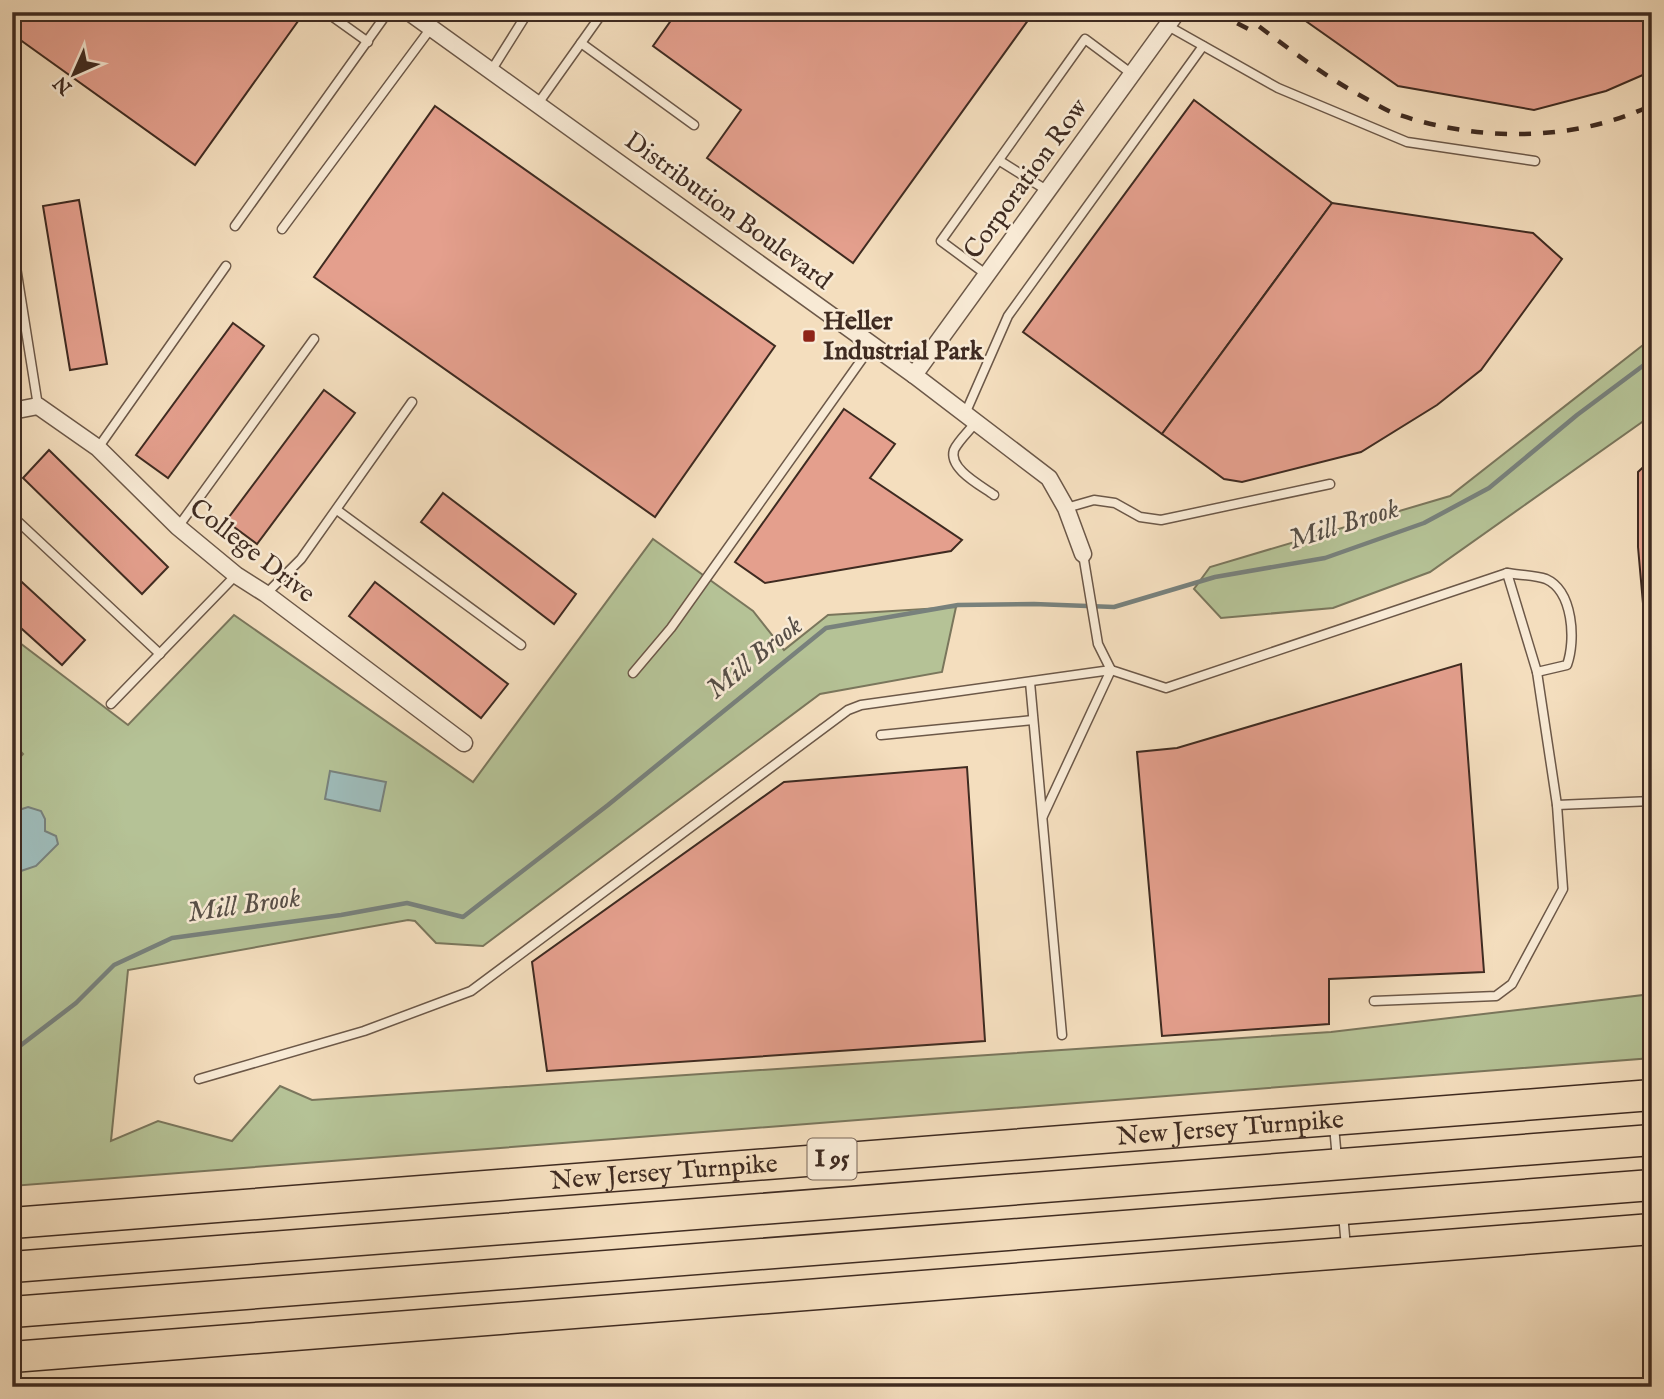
<svg xmlns="http://www.w3.org/2000/svg" width="1664" height="1399" font-family="'IM FELL English',serif">
<rect width="100%" height="100%" fill="#f4debe"/>
<filter id="stains"><feTurbulence type="fractalNoise" baseFrequency=".00286" numOctaves="4"/><feColorMatrix values="0 0 0 0 .2 0 0 0 0 .09 0 0 0 0 .02 0 0 0 .5 -.17"/></filter>
<radialGradient id="worn" r=".72"><stop offset=".6" stop-color="#630" stop-opacity="0"/><stop offset="1" stop-color="#630" stop-opacity=".3"/></radialGradient>
<g fill="#b5c296" stroke="#7a765c" stroke-width="2">
<path d="M1652,338v77l-222,157 -97,36 -112,10 -27,-29 16,-22 240,-71z"/>
<path d="M653,539l100,72 31,39 44,-35 128,-8 -14,65 -122,22 -337,252 -47,-3 -21,-22 -7,-1 -280,50 -17,171 47,-20 74,20 48,-55 32,14 1019,-68 321,-38v64l-1640,128v-420l11,-12 -11,-12v-105l116,88 106,-110 239,167z"/>
</g>
<g fill="#9ebbb9" stroke="#78817c" stroke-width="2">
<path d="M330,771l56,11 -6,29 -55,-12z"/>
<path d="M28,807l13,4 4,8v12l11,5 2,8 -22,22 -15,5 -9,7v-63l7,-5z"/>
</g>
<g fill="none" stroke-linecap="round" stroke-linejoin="round">
<path stroke="#78817c" stroke-width="4.5" d="M12,1052l64,-49 38,-38 58,-27 169,-23 66,-12 56,14 145,-112 218,-177 132,-23 76,-1 80,3 101,-30 110,-19 99,-35 65,-35 88,-73 75,-56"/>
</g>
<g fill="#e49f8d" stroke="#3f2b21" stroke-width="2">
<path d="M12,12h282l7,5 -106,148 -183,-131z"/>
<path d="M677,12h357l-181,251 -146,-105 34,-48 -88,-64z"/>
<path d="M1293,12h359v59l-46,20 -72,19 -136,-24z"/>
<path d="M1194,100l138,103 -170,231 -139,-102z"/>
<path d="M435,106l340,240 -120,171 -341,-240z"/>
<path d="M79,200l28,164 -37,6 -27,-164z"/>
<path d="M1332,203l201,30 29,26 -81,111 -44,35 -76,47 -119,30 -18,-3 -62,-45z"/>
<path d="M233,323l31,23 -96,132 -32,-23z"/>
<path d="M324,390l31,23 -98,131 -31,-23z"/>
<path d="M844,409l51,35 -25,34 92,62 -11,11 -186,32 -30,-21z"/>
<path d="M49,450l119,117 -26,27 -119,-116z"/>
<path d="M1652,459v246l-14,-158v-75z"/>
<path d="M443,493l133,101 -22,30 -133,-102z"/>
<path d="M12,573l73,67 -23,25 -50,-45z"/>
<path d="M375,582l133,102 -27,34 -132,-102z"/>
<path d="M1461,664l23,308 -155,7v45l-167,12 -25,-284 40,-4z"/>
<path d="M967,767l18,274 -438,30 -15,-109 252,-180z"/>
</g>
<g fill="none" stroke-linecap="round" stroke-linejoin="round">
<g stroke="#6c5848" stroke-width="11">
<g id="lane">
<path d="M326,12l42,30"/>
<path d="M1168,26l110,62 129,54 128,19"/>
<path d="M581,43l113,82"/>
<path d="M491,71l37,-59"/>
<path d="M537,105l66,-93"/>
<path d="M1000,161l48,30"/>
<path d="M235,226l153,-214"/>
<path d="M282,229l149,-201"/>
<path d="M12,242l26,164"/>
<path d="M987,275l-46,-34 144,-202 47,35"/>
<path d="M965,414l43,-98 195,-270"/>
<path d="M976,422c-6,8 -18,19 -22,28 -6,19 28,36 40,45"/>
<path d="M98,448l128,-182"/>
<path d="M1066,508l28,-8 21,3 25,14 21,3 169,-36"/>
<path d="M337,510l184,135"/>
<path d="M12,516l148,138"/>
<path d="M178,527l136,-188"/>
<path d="M1083,554l15,90 13,26 55,18 341,-115 30,99 20,133 6,84 -51,95 -16,12 -122,5"/>
<path d="M1507,573c11,2 28,2 39,6 27,12 30,61 21,86l-30,7"/>
<path d="M266,594l35,-35 111,-157"/>
<path d="M633,673l38,-45 201,-283"/>
<path d="M1030,682l32,353"/>
<path d="M111,704l125,-129"/>
<path d="M881,735l152,-15"/>
<path d="M1557,805l95,-4"/>
<path d="M1043,816l68,-146"/>
<path d="M199,1079l165,-48 107,-40 377,-281 13,-5 250,-35"/>
<path d="M1334,1126l3,33"/>
<path d="M1343,1214l3,33"/>
</g>
</g>
<g stroke="#6c5848" stroke-width="19">
<g id="street">
<path d="M409,12l505,363 135,103 17,30 17,46"/>
<path d="M914,375l263,-363"/>
<path d="M12,411l26,-5 60,42 80,79 58,48 30,19 198,149"/>
</g>
</g>
<g stroke="#3f2b21" stroke-width="33">
<g id="highway">
<path id="s1" d="M12,1223l1640,-128"/>
<path d="M12,1267l1640,-127"/>
<path d="M12,1312l1640,-127"/>
<path d="M12,1357l1640,-128"/>
</g>
</g>
<use href="#lane" stroke="#f8ead5" stroke-width="8"/>
<use href="#street" stroke="#f8ead5" stroke-width="16"/>
<use href="#highway" stroke="#f4debe" stroke-width="30"/>
<g stroke="#3f2b21" stroke-width="4.5" stroke-dasharray="12 12" stroke-linecap="butt">
<path d="M1216,12l38,20"/>
<path d="M1240,12c40,30 79,61 123,85 9,5 19,11 28,15 82,30 182,31 261,-7"/>
</g>
</g>
<rect fill="#8f2418" stroke="#f8ead5" stroke-width="2.5" x="802" y="329" width="14" height="14" rx="3.5"/>
<g text-anchor="middle" dominant-baseline="central" stroke-width="5" stroke-linejoin="round" paint-order="stroke">
<rect fill="#f8ead5" stroke="#766457" stroke-width="2" x="807.5" y="1138.5" width="49" height="41" rx="5"/>
<g font-size="24" font-weight="bold" fill="#3f2b21">
<text x="832" y="1159">I 95</text>
</g>
<g font-size="26" fill="#3f2b21" stroke="#f8ead5">
<text transform="translate(1026 179) rotate(-54)">Corporation Row</text>
<text transform="translate(728 211) rotate(36)">Distribution Boulevard</text>
<text transform="translate(252 551) rotate(38)">College Drive</text>
<text stroke="none"><textPath href="#s1" startOffset="1222">New Jersey Turnpike</textPath></text>
<text stroke="none"><textPath href="#s1" startOffset="654">New Jersey Turnpike</textPath></text>
</g>
<g font-size="26" font-weight="bold" fill="#3f2b21" stroke="#f8ead5" text-anchor="start">
<text x="823" y="321">Heller<tspan x="823" dy="30">Industrial Park</tspan></text>
</g>
<g font-size="28" font-style="italic" fill="#574f47" stroke="#f8ead5">
<text transform="translate(1344 525) rotate(-17)">Mill Brook</text>
<text transform="translate(755 658) rotate(-39)">Mill Brook</text>
<text transform="translate(244 906) rotate(-8)">Mill Brook</text>
</g>
</g>
<rect width="1664" height="1399" fill="none" stroke="#f4debe" stroke-width="42"/>
<rect x="14" y="14" width="1636" height="1371" fill="none" stroke="#3f2b21" stroke-width="3.5"/>
<rect x="21" y="21" width="1622" height="1357" fill="none" stroke="#3f2b21" stroke-width="2"/>
<g transform="translate(74 74) rotate(225)" stroke="#f8ead5" stroke-width="5" paint-order="stroke">
<path d="M0-5L12 26L0 18L-12 26Z" fill="#3f2b21"/>
<text y="-10" font-size="19" font-weight="bold" text-anchor="middle" fill="#3f2b21">N</text>
</g>
<rect width="100%" height="100%" filter="url(#stains)"/>
<rect width="100%" height="100%" fill="url(#worn)"/>
</svg>
